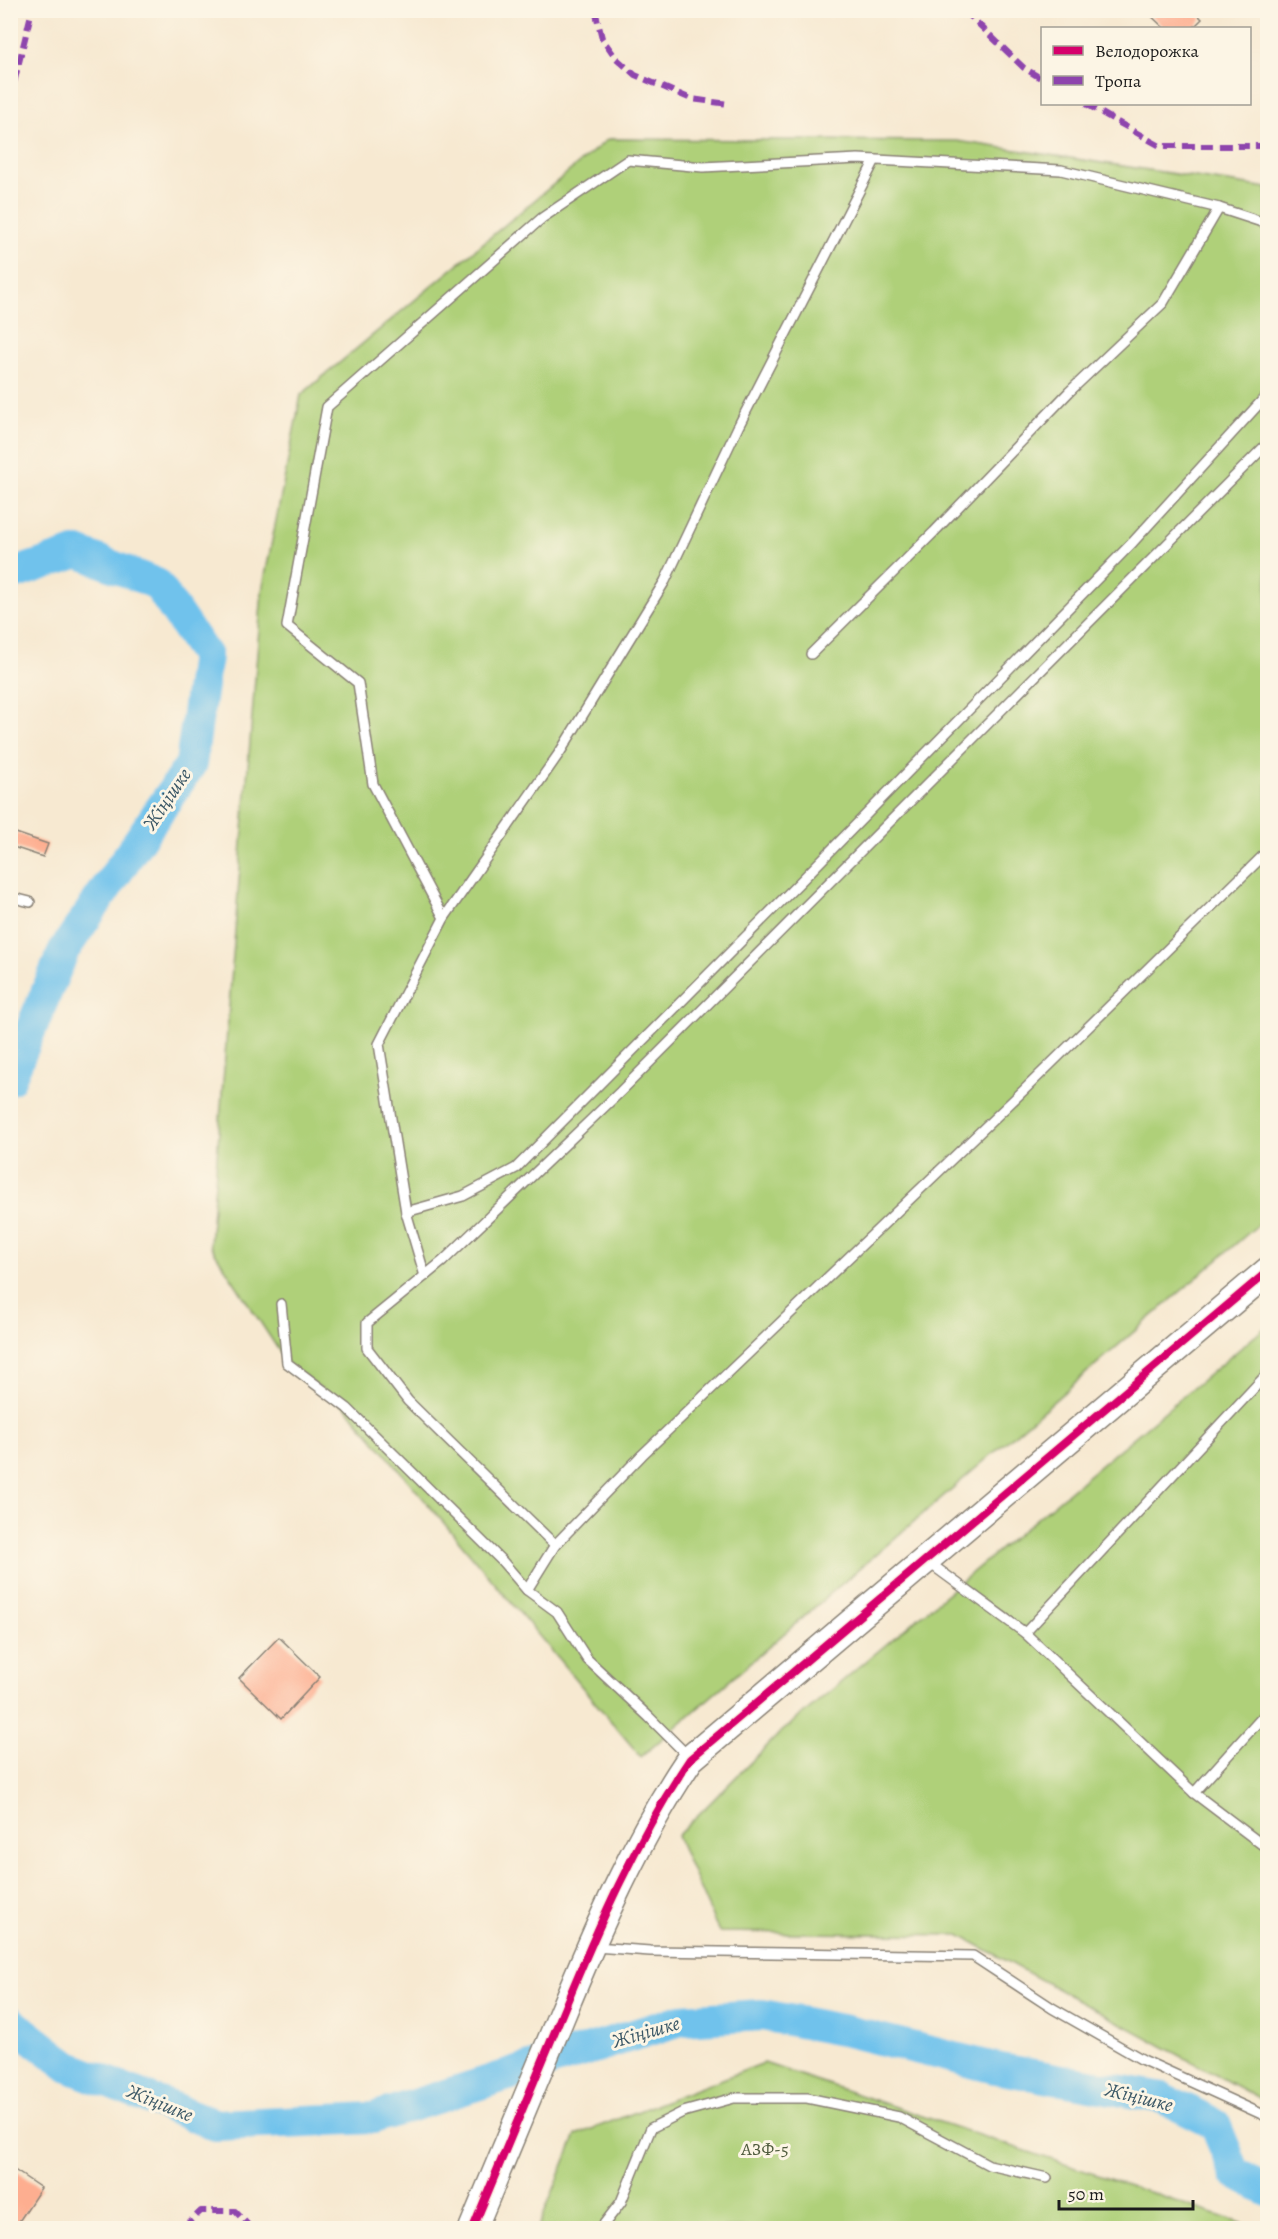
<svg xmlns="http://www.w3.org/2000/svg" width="1278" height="2239" font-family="Alegreya,serif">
<rect width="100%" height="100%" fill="#fcf5e5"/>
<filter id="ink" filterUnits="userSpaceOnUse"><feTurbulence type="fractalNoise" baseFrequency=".0167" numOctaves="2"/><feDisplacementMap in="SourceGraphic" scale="12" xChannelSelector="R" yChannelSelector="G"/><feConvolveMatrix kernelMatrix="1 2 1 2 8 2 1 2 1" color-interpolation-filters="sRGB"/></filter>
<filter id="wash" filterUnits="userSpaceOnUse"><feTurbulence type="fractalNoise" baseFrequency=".008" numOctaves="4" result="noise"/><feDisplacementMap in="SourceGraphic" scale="24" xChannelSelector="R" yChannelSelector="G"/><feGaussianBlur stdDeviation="1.35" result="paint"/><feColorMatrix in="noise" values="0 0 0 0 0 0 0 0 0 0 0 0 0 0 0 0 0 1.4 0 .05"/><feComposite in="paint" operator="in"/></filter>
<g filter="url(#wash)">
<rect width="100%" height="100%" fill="#f7e9d1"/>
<g fill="#afd079" stroke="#66764a" stroke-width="1.5">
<path d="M608,139l349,2 310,47v1029l-626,540 -294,-349 -60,-45 -77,-118 52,-654 39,-196z"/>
<path d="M1267,1326v777l-308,-168 -240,-3 -42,-96 102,-102z"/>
<path d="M764,2063l491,165h-717l38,-93z"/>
</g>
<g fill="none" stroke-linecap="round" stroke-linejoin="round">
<g stroke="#70c2ec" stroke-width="32">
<path d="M10,575l68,-23 79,32 49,72 -15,108 -127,186 -54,129"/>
<path d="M10,2021l59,46 147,58 157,-7 308,-98 81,-5 85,16 148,37 168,30 52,26 20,49 33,18"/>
</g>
</g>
<g id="blocks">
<g fill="#fdae90">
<path d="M1145,10h48l9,9 -9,9h-29z"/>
<path d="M10,831l38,13 -5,13 -33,-11z"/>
<path d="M279,1637l41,40 -39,42 -42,-41z"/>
<path d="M10,2167l31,21 -27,41h-4z"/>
</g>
</g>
</g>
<g filter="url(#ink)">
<use href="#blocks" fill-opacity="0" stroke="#8a8276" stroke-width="1.5"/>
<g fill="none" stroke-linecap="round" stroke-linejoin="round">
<g stroke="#8a8276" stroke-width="12">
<g id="lane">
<path d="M875,160l-137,267 -73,154 -105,171 -116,166 -65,126 27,168 57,-16 53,-28 286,-288 331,-338 135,-148"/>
<path d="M811,654l123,-122 135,-140 94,-89 56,-95"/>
<path d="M10,897l20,5"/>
<path d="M444,918l-71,-134 -15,-101 -71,-57 40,-219 215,-189 86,-58 75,7 155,-8 203,11 158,38 49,16"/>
<path d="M406,1212l19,64"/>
<path d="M281,1304l6,59 60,45 155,153 25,29 30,22 30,47 62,58 40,40"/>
<path d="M555,1545l87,-90 382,-365 244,-239"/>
<path d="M927,1565l8,2 90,66 169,160 74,56"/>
<path d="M527,1590l28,-45 -147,-144 -41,-53v-25l76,-62 177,-169 648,-649"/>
<path d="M1025,1633l243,-260"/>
<path d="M1194,1793l74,-82"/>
<path d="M595,1947l55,4 323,5 79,52 91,52 125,57"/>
<path d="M601,2228l20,-26 30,-74 32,-16 51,-14h73l92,19 90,48 58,13"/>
</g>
</g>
<g stroke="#8a8276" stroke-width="30">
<path id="secondary" d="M473,2228c29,-69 58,-139 87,-209 37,-90 76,-180 130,-260l578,-488"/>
</g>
<use href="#lane" stroke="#fff" stroke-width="9"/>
<use href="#secondary" stroke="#fff" stroke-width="27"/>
<g stroke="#8e44ad" stroke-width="6" stroke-dasharray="12 6" stroke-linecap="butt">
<path d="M595,10l7,28 14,20 19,17 56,24 38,5"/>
<path d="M964,10l60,58 18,11"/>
<path d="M10,99l22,-89"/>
<path d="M1086,104l74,42h108"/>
<path d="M183,2228l18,-17h34l16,17"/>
</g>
<g stroke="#fcf5e5" stroke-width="11">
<path id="cycleway" d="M473,2228c29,-69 58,-139 87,-209 37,-90 76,-180 130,-260l578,-488"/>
</g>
<use href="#cycleway" stroke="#d6006c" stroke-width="8"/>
</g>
</g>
<g text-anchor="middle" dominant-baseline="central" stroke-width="6" stroke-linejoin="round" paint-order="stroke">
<g font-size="18" fill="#4f5b3d" stroke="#fcf5e5">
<text x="765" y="2149">АЗФ-5</text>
</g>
<g font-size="20" font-style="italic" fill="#395665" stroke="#fcf5e5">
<text transform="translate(167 799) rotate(-56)">Жіңішке</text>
<text transform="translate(646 2032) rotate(-16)">Жіңішке</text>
<text transform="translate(1139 2097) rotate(14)">Жіңішке</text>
<text transform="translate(160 2103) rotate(22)">Жіңішке</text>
</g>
</g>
<rect width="1278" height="2239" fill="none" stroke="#fcf5e5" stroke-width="36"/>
<rect x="1041" y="27" width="210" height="78" fill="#fcf5e5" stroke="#a29e95" stroke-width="1.5"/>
<rect x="1053" y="46" width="30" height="9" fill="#d6006c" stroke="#a29e95" stroke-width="1.5"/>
<text x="1095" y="57" font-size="18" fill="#1c1c1c">Велодорожка</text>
<rect x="1053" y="76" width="30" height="9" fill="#8e44ad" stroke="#a29e95" stroke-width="1.5"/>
<text x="1095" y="87" font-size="18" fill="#1c1c1c">Тропа</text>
<path d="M1059 2200v9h134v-9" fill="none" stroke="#1c1c1c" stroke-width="3"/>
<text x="1068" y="2200" font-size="18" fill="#1c1c1c" stroke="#fcf5e5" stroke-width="4.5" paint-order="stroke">50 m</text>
</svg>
